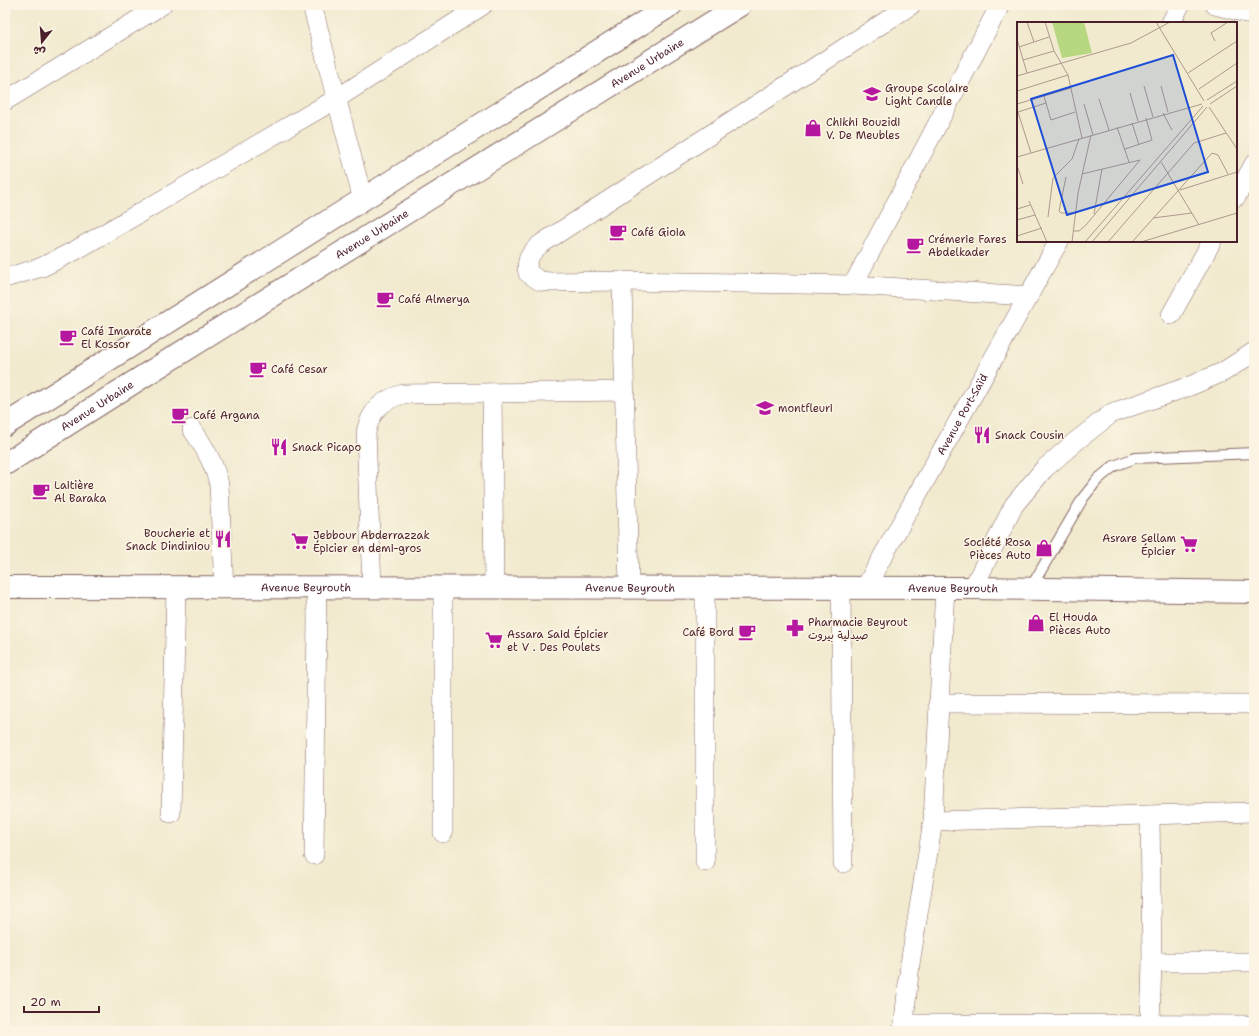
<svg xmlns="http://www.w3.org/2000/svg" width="1259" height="1036" font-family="'Shantell Sans','Playpen Sans Arabic',sans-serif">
<rect width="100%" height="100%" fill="#fcf5e5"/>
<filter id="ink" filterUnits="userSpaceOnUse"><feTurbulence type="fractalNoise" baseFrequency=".025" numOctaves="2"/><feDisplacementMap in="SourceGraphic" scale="8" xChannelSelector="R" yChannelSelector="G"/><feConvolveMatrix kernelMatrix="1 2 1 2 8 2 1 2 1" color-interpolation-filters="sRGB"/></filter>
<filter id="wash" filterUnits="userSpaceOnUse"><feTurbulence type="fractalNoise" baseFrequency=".012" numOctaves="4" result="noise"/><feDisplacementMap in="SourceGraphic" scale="16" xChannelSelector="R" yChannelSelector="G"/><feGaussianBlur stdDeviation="0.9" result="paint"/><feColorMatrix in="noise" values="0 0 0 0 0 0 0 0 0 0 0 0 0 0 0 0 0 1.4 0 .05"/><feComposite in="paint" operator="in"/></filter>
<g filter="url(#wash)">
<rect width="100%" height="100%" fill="#f1eacf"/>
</g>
<g filter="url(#ink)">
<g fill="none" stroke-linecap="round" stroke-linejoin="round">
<g stroke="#846664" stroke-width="12">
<path id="lane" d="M1030,589l53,-91 15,-19 16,-13 21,-8 119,-5"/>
</g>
<g stroke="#846664" stroke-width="20">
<g id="street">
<path d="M312,5l51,195"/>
<path d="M911,5l-370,239c-10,8 -16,16 -13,29l12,8 10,1 72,-1 231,4 176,11"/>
<path d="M1215,5l39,10"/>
<path d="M1171,23l9,-18"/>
<path d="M5,101l157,-96"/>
<path d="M1236,197l18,-33"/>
<path d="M5,278l37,-11 34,-17 260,-151 147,-94"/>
<path d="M622,281l7,307"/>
<path d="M853,285l147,-280"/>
<path d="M1171,315l41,-74"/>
<path d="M492,393l2,195"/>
<path d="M192,429c12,17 23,35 27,56l5,103"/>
<path d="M372,588l-6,-156c5,-22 16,-32 37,-38l221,-3"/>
<path d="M841,588l2,275"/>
<path id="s1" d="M865,588l194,-347"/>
<path d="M973,588l41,-83 30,-36 31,-27 37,-29 78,-27 33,-14 31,-20"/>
<path d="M705,589v273"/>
<path d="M938,703l316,1"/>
<path d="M171,813l5,-225"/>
<path d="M1150,816l2,146"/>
<path d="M933,821l321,-9"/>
<path d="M443,833v-245"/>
<path d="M314,855l3,-238 -1,-30"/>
<path d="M903,1024l351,1"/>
<path d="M1150,1024l2,-62h102"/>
<path d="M903,1031l7,-67 23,-143 12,-233"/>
</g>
</g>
<g stroke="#846664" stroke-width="24">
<g id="secondary">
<path d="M5,425l666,-420"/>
<path id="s2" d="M5,464l145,-92 590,-367"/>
<path id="s3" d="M5,587l968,1 281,4"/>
</g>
</g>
<use href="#lane" stroke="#fff" stroke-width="10"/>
<use href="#street" stroke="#fff" stroke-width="19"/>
<use href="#secondary" stroke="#fff" stroke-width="22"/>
</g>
</g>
<defs>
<g id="school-bare" transform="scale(1.38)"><path d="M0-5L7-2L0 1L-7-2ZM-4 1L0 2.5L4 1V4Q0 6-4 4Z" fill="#b5179e" stroke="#fcf5e5" stroke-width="2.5" paint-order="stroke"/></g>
<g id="shop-bare" transform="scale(1.38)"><path d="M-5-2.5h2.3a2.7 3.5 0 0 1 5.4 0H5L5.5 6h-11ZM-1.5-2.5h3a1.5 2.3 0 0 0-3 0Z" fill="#b5179e" stroke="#fcf5e5" stroke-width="2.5" paint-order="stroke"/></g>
<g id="cafe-bare" transform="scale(1.38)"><path d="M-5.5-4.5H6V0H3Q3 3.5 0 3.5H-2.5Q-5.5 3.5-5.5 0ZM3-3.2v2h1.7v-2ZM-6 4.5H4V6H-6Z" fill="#b5179e" stroke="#fcf5e5" stroke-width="2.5" paint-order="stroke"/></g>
<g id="restaurant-bare" transform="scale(1.38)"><path d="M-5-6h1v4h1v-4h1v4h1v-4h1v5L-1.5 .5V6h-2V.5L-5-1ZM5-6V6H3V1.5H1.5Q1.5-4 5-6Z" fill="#b5179e" stroke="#fcf5e5" stroke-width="2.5" paint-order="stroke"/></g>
<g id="supermarket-bare" transform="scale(1.38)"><path d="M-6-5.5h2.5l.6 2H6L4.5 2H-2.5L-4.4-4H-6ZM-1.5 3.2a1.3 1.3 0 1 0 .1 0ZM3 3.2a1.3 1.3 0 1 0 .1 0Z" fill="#b5179e" stroke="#fcf5e5" stroke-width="2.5" paint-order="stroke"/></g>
<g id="pharmacy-bare" transform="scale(1.38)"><path d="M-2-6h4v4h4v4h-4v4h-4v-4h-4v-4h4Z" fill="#b5179e" stroke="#fcf5e5" stroke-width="2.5" paint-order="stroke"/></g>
</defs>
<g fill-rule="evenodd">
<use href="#school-bare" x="872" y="94"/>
<use href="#shop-bare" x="813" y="128"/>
<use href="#cafe-bare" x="618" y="232"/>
<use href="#cafe-bare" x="915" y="245"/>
<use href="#cafe-bare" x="385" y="299"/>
<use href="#cafe-bare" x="68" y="337"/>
<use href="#cafe-bare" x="258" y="369"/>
<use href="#school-bare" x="765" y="408"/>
<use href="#cafe-bare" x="180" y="415"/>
<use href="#restaurant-bare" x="982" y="435"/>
<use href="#restaurant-bare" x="279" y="447"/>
<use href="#cafe-bare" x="41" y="491"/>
<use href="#restaurant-bare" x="223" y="539"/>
<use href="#supermarket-bare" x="300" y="541"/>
<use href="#supermarket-bare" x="1189" y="544"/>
<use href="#shop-bare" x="1044" y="548"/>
<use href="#shop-bare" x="1036" y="623"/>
<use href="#pharmacy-bare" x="795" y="628"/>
<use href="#cafe-bare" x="747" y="632"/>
<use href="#supermarket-bare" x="494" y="640"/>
</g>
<g text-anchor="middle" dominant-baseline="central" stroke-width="3" stroke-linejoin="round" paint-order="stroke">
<g font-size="11" fill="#4a1f2b" stroke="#fcf5e5">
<text stroke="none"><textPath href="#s2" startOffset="757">Avenue Urbaine</textPath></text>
<text stroke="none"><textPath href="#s2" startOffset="433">Avenue Urbaine</textPath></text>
<text stroke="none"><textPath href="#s2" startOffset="109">Avenue Urbaine</textPath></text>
<text stroke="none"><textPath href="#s1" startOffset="199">Avenue Port-Saïd</textPath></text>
<text stroke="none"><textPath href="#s3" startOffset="301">Avenue Beyrouth</textPath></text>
<text stroke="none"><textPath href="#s3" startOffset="625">Avenue Beyrouth</textPath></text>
<text stroke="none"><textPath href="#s3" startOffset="948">Avenue Beyrouth</textPath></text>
</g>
<g font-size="11" fill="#4a1f2b" stroke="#fcf5e5" text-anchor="start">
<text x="885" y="88">Groupe Scolaire<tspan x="885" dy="13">Light Candle</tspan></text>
<text x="826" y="122">Chikhi Bouzidi<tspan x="826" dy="13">V. De Meubles</tspan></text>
<text x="631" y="232">Café Gioia</text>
<text x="928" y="239">Crémerie Fares<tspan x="928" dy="13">Abdelkader</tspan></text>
<text x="398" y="299">Café Almerya</text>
<text x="81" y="331">Café Imarate<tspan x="81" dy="13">El Kossor</tspan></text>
<text x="271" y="369">Café Cesar</text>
<text x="778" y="408">montfleuri</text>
<text x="193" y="415">Café Argana</text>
<text x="995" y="435">Snack Cousin</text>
<text x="292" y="447">Snack Picapo</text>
<text x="54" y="485">Laitière<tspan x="54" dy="13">Al Baraka</tspan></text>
<text x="210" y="533" text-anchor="end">Boucherie et<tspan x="210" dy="13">Snack Dindiniou</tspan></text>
<text x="313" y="535">Jebbour Abderrazzak<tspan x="313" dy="13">Épicier en demi-gros</tspan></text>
<text x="1176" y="538" text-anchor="end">Asrare Sellam<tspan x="1176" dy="13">Épicier</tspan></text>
<text x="1031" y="542" text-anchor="end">Société Rosa<tspan x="1031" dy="13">Pièces Auto</tspan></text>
<text x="1049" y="617">El Houda<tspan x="1049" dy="13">Pièces Auto</tspan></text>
<text x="808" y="622">Pharmacie Beyrout<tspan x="808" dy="13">صيدلية بيروت</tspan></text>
<text x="734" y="632" text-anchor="end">Café Bord</text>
<text x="507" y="634">Assara Said Épicier<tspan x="507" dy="13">et V . Des Poulets</tspan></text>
</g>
</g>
<g transform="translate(1017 22)">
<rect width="220" height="220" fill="#f1eacf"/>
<path d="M35,0h32l8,31 -30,5z" fill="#b7d880"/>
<path fill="none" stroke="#ae998d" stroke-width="1" d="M10,0l7,20M28,0l9,29 14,24 14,63M139,0l48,79M0,17l10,34M198,19l-4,-8 17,-11M2,25l30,-10M6,38l31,-9M171,51l49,-32M0,54l114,-33 39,-21M127,64l9,31M144,64l7,26M182,67l38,-26M0,69l51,-16M113,71l8,28M82,77l10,31M190,78l30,-19M29,81l5,17 24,-8M0,82l54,-16M67,82l9,31M193,82l27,-18M192,85l28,42M0,87l14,44M1,90l28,-9 -2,-7M146,91l9,17M115,101l7,22M100,105l12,35M108,127l27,-9 -6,-22M0,135l185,-53M144,140l38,63M0,143l6,19M49,155l-7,34 2,2h14M163,168l57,-18M12,179l18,41M0,187l13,-4M77,192l8,-45M31,195l5,-39 19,-19 7,-20M136,196l39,-5M0,198l18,-5M56,209h6l7,-6 54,-65 -58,14M0,214l25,-8M55,220l6,-49 13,-58M68,220l118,-136M75,220l115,-135M91,220l86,-99 32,-10M115,220l80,-89 6,2 10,19M124,220l96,-29"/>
<path fill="#1d4ed8" fill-opacity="0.15" stroke="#1d4ed8" stroke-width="2" d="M156,33l35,117 -141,43 -36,-116z"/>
<rect width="220" height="220" fill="none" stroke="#4a1f2b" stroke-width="2"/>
</g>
<rect width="1259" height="1036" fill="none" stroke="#fcf5e5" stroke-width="20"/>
<g transform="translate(42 42) rotate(197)" stroke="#fcf5e5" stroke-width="3" paint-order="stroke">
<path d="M0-3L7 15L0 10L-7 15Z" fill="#4a1f2b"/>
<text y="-6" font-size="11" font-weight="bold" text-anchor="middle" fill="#4a1f2b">ش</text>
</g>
<path d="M24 1006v6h75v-6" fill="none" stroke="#4a1f2b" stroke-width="2"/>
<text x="30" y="1006" font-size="12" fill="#4a1f2b" stroke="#fcf5e5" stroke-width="3" paint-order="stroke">20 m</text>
</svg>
